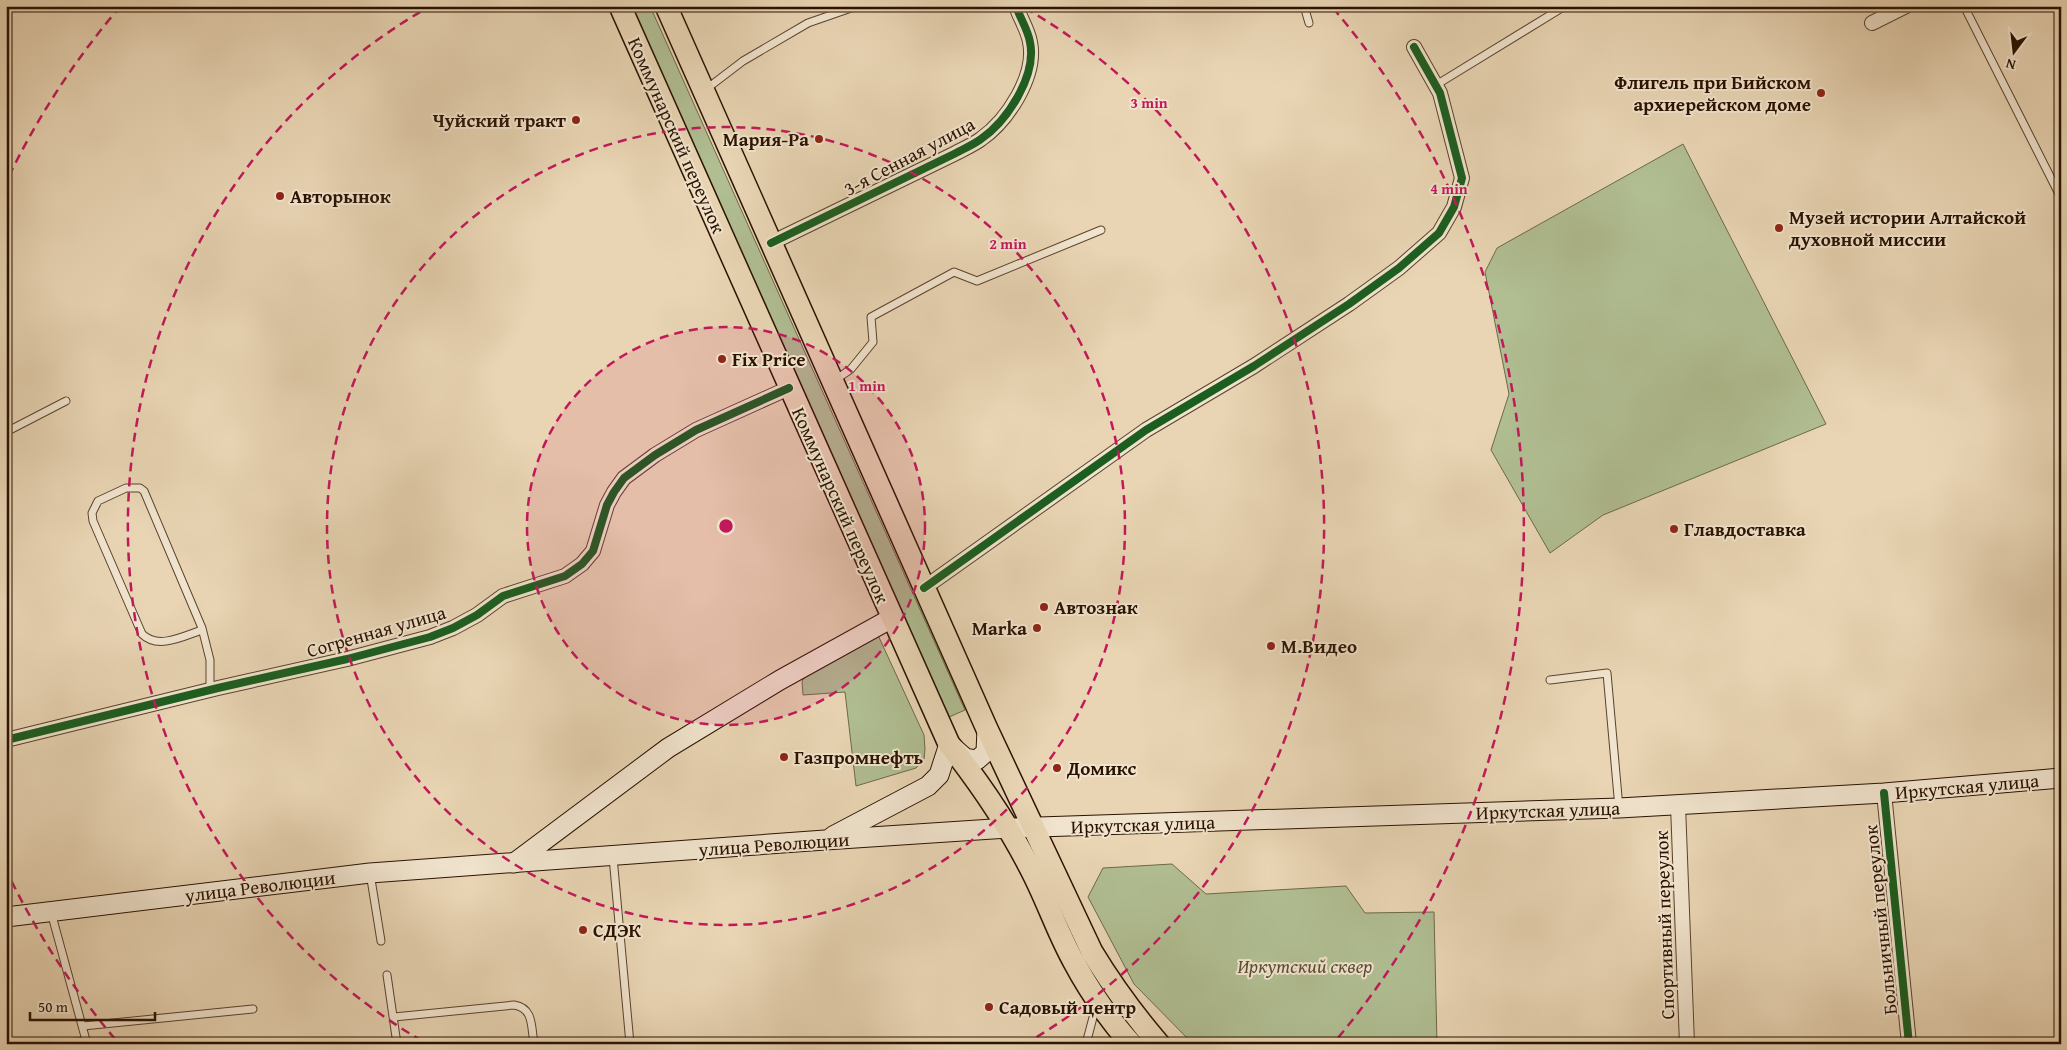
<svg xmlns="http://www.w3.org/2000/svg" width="2067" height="1050" font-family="'Gentium Book Plus',serif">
<rect width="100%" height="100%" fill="#e9d5b4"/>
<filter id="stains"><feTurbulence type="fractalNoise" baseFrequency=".004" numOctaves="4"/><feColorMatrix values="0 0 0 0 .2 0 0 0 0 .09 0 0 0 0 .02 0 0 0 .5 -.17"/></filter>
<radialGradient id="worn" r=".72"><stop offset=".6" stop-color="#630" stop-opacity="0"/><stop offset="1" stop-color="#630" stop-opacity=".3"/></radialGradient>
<g fill="#b0be92" stroke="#6d6849">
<path d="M631,6h19l315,704 -16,7z"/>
<path d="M1683,144l143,280 -223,91 -53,38 -59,-103 18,-56 -24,-122 12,-24z"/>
<path d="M877,633l47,102 1,14 -1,10 -8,9 -60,18 -11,-94 -42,3 -1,-14 7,-9z"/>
<path d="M1172,864l34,30 140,-8 19,27 69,-1 3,132h-244l-59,-60 -46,-87 15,-29z"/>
</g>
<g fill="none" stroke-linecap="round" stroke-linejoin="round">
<g stroke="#5a432d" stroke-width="9">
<g id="lane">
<path d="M1304,6l5,17"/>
<path d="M1964,6l97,192"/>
<path d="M1436,85l129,-79"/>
<path d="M705,90l38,-29 65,-38 49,-17"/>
<path d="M835,380l16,-11 22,-27 -2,-25 83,-45 23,9 124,-51"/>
<path d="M6,432l60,-31"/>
<path d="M202,630c-18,6 -44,20 -60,4l-49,-113 -1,-8 6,-12 28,-13h14l4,3 58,137 8,32v30"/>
<path d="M1550,680l57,-7 12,135"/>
<path d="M613,857l17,187"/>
<path d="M370,873l11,68"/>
<path d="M51,912l36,132"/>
<path d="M387,975l10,69"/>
<path d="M394,1017l120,-12c20,3 17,22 20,39"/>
<path d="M83,1026l170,-17"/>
<path d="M56,1044l31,-3"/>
<path d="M1086,1044l10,-38"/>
</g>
</g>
<g stroke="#5a432d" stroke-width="16">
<g id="street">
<path d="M1872,23l34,-17"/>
<path d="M771,243l183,-89c9,-5 19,-9 27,-15 26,-18 56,-63 49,-97 -2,-12 -10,-24 -14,-36"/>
<path d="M924,588l222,-158 108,-64 95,-62 50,-36 40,-35 15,-26 8,-29 -22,-85 -26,-46"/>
<path d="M6,740l212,-52 129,-29 83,-22 23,-9 24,-13 26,-19 62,-20 17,-12 11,-13 14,-46 7,-13 10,-14 31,-23 41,-25 93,-42"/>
<path d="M1884,793l25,251"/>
<path d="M1678,805l9,239"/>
</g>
</g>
<g stroke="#2a1200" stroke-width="21">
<g id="secondary">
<path d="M833,836l95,-50 11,-11 10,-31 16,14 12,2 9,-8 1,-23"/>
<path d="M514,863l154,-115 112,-68 112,-62"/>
<path d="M6,917l364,-44 455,-33 183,-12 611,-20 265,-15 177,-15"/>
</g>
</g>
<g stroke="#2a1200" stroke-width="24">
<g id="primary">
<path d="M620,6l329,738c29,37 56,76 78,118 18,32 29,68 47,100 16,30 35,57 57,82"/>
<path d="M666,6l321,723 105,223c20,33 42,63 67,92"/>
</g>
</g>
<use href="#lane" stroke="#f1e4ce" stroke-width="7"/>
<use href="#street" stroke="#f1e4ce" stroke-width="14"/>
<use href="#secondary" stroke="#f1e4ce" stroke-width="19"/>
<use href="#primary" stroke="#e9d5b4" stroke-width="21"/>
<g stroke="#f1e4ce" stroke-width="11">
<g id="cycleway">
<path d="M771,243l183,-89c9,-5 19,-9 27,-15 26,-18 56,-63 49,-97 -2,-12 -10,-24 -14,-36"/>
<path d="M924,588l222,-158 108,-64 95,-62 50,-36 40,-35 15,-26 8,-29 -22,-85 -26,-46"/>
<path d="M6,740l212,-52 129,-29 83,-22 23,-9 24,-13 26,-19 62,-20 17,-12 11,-13 14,-46 7,-13 10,-14 31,-23 41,-25 93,-42"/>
<path d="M1884,793l25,251"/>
</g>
</g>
<use href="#cycleway" stroke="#1b5e20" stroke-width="8"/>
</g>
<circle cx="726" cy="526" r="199" fill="#c2185b" fill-opacity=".12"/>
<g fill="none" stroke="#c2185b" stroke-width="2.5" stroke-dasharray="9 6">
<circle cx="726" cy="526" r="199"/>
<circle cx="726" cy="526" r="399"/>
<path d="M422 1041A598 598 0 0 1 427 8M1025 8A598 598 0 0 1 1030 1041"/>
<path d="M115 1039A798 798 0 0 1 9 876M9 176A798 798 0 0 1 119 8M1333 8A798 798 0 0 1 1337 1039"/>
</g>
<g fill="#8f2418" stroke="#f1e4ce" stroke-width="2">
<circle cx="1821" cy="93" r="5"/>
<circle cx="576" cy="120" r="5"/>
<circle cx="819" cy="139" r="5"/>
<circle cx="280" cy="196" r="5"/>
<circle cx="1779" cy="228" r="5"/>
<circle cx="722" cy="359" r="5"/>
<circle cx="1674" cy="529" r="5"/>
<circle cx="1044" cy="607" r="5"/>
<circle cx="1037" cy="628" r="5"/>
<circle cx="1271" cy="646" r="5"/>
<circle cx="784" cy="757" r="5"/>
<circle cx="1057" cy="768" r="5"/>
<circle cx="583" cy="930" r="5"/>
<circle cx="989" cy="1007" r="5"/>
</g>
<g text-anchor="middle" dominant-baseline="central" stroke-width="4" stroke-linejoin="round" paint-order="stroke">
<g font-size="19" font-weight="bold" fill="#2a1200" stroke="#f1e4ce" text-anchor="start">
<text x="1811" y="82" text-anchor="end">Флигель при Бийском<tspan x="1811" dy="22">архиерейском доме</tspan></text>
<text x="566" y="120" text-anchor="end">Чуйский тракт</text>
<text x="809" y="139" text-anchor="end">Мария-Ра</text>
<text x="290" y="196">Авторынок</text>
<text x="1789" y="217">Музей истории Алтайской<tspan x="1789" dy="22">духовной миссии</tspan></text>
<text x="732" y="359">Fix Price</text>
<text x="1684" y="529">Главдоставка</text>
<text x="1054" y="607">Автознак</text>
<text x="1027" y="628" text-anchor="end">Marka</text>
<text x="1281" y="646">М.Видео</text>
<text x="794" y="757">Газпромнефть</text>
<text x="1067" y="768">Домикс</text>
<text x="593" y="930">СДЭК</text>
<text x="999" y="1007">Садовый центр</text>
</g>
<g font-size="19" fill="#2a1200" stroke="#f1e4ce">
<text transform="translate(677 135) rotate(66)">Коммунарский переулок</text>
<text transform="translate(909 156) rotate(-28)">3-я Сенная улица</text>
<text transform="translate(841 505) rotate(66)">Коммунарский переулок</text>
<text transform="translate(376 631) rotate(-16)">Согренная улица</text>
<text transform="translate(1967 786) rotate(-5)">Иркутская улица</text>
<text transform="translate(1548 810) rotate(-2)">Иркутская улица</text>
<text transform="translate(1143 824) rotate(-2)">Иркутская улица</text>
<text transform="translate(774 844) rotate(-4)">улица Революции</text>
<text transform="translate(260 886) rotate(-7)">улица Революции</text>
<text transform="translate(1880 920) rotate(-96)">Больничный переулок</text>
<text transform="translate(1664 925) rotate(-92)">Спортивный переулок</text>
</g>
<g font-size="19" font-style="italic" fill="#594e33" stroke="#f1e4ce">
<text x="1305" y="966">Иркутский сквер</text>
</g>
</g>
<circle cx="726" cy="526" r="8" fill="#c2185b" stroke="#f1e4ce" stroke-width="2.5"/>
<g font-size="15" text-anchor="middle" font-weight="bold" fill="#c2185b" stroke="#f1e4ce" stroke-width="4" stroke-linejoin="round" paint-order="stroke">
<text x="1149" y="108">3 min</text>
<text x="1449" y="194">4 min</text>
<text x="1008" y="249">2 min</text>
<text x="867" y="391">1 min</text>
</g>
<rect width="2067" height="1050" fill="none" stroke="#e9d5b4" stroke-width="25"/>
<rect x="8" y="8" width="2052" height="1035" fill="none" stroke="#2a1200" stroke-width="2.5"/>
<rect x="12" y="12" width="2042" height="1025" fill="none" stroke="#2a1200"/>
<g transform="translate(2014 52) rotate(195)" stroke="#f1e4ce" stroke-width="4" paint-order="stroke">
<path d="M0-4L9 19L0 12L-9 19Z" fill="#2a1200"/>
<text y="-8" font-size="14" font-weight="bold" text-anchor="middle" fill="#2a1200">N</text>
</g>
<path d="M30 1012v8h125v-8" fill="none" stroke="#2a1200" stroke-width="2.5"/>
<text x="38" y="1012" font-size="15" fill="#2a1200" stroke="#f1e4ce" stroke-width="4" paint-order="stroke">50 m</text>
<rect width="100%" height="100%" filter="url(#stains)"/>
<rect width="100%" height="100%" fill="url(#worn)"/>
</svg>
